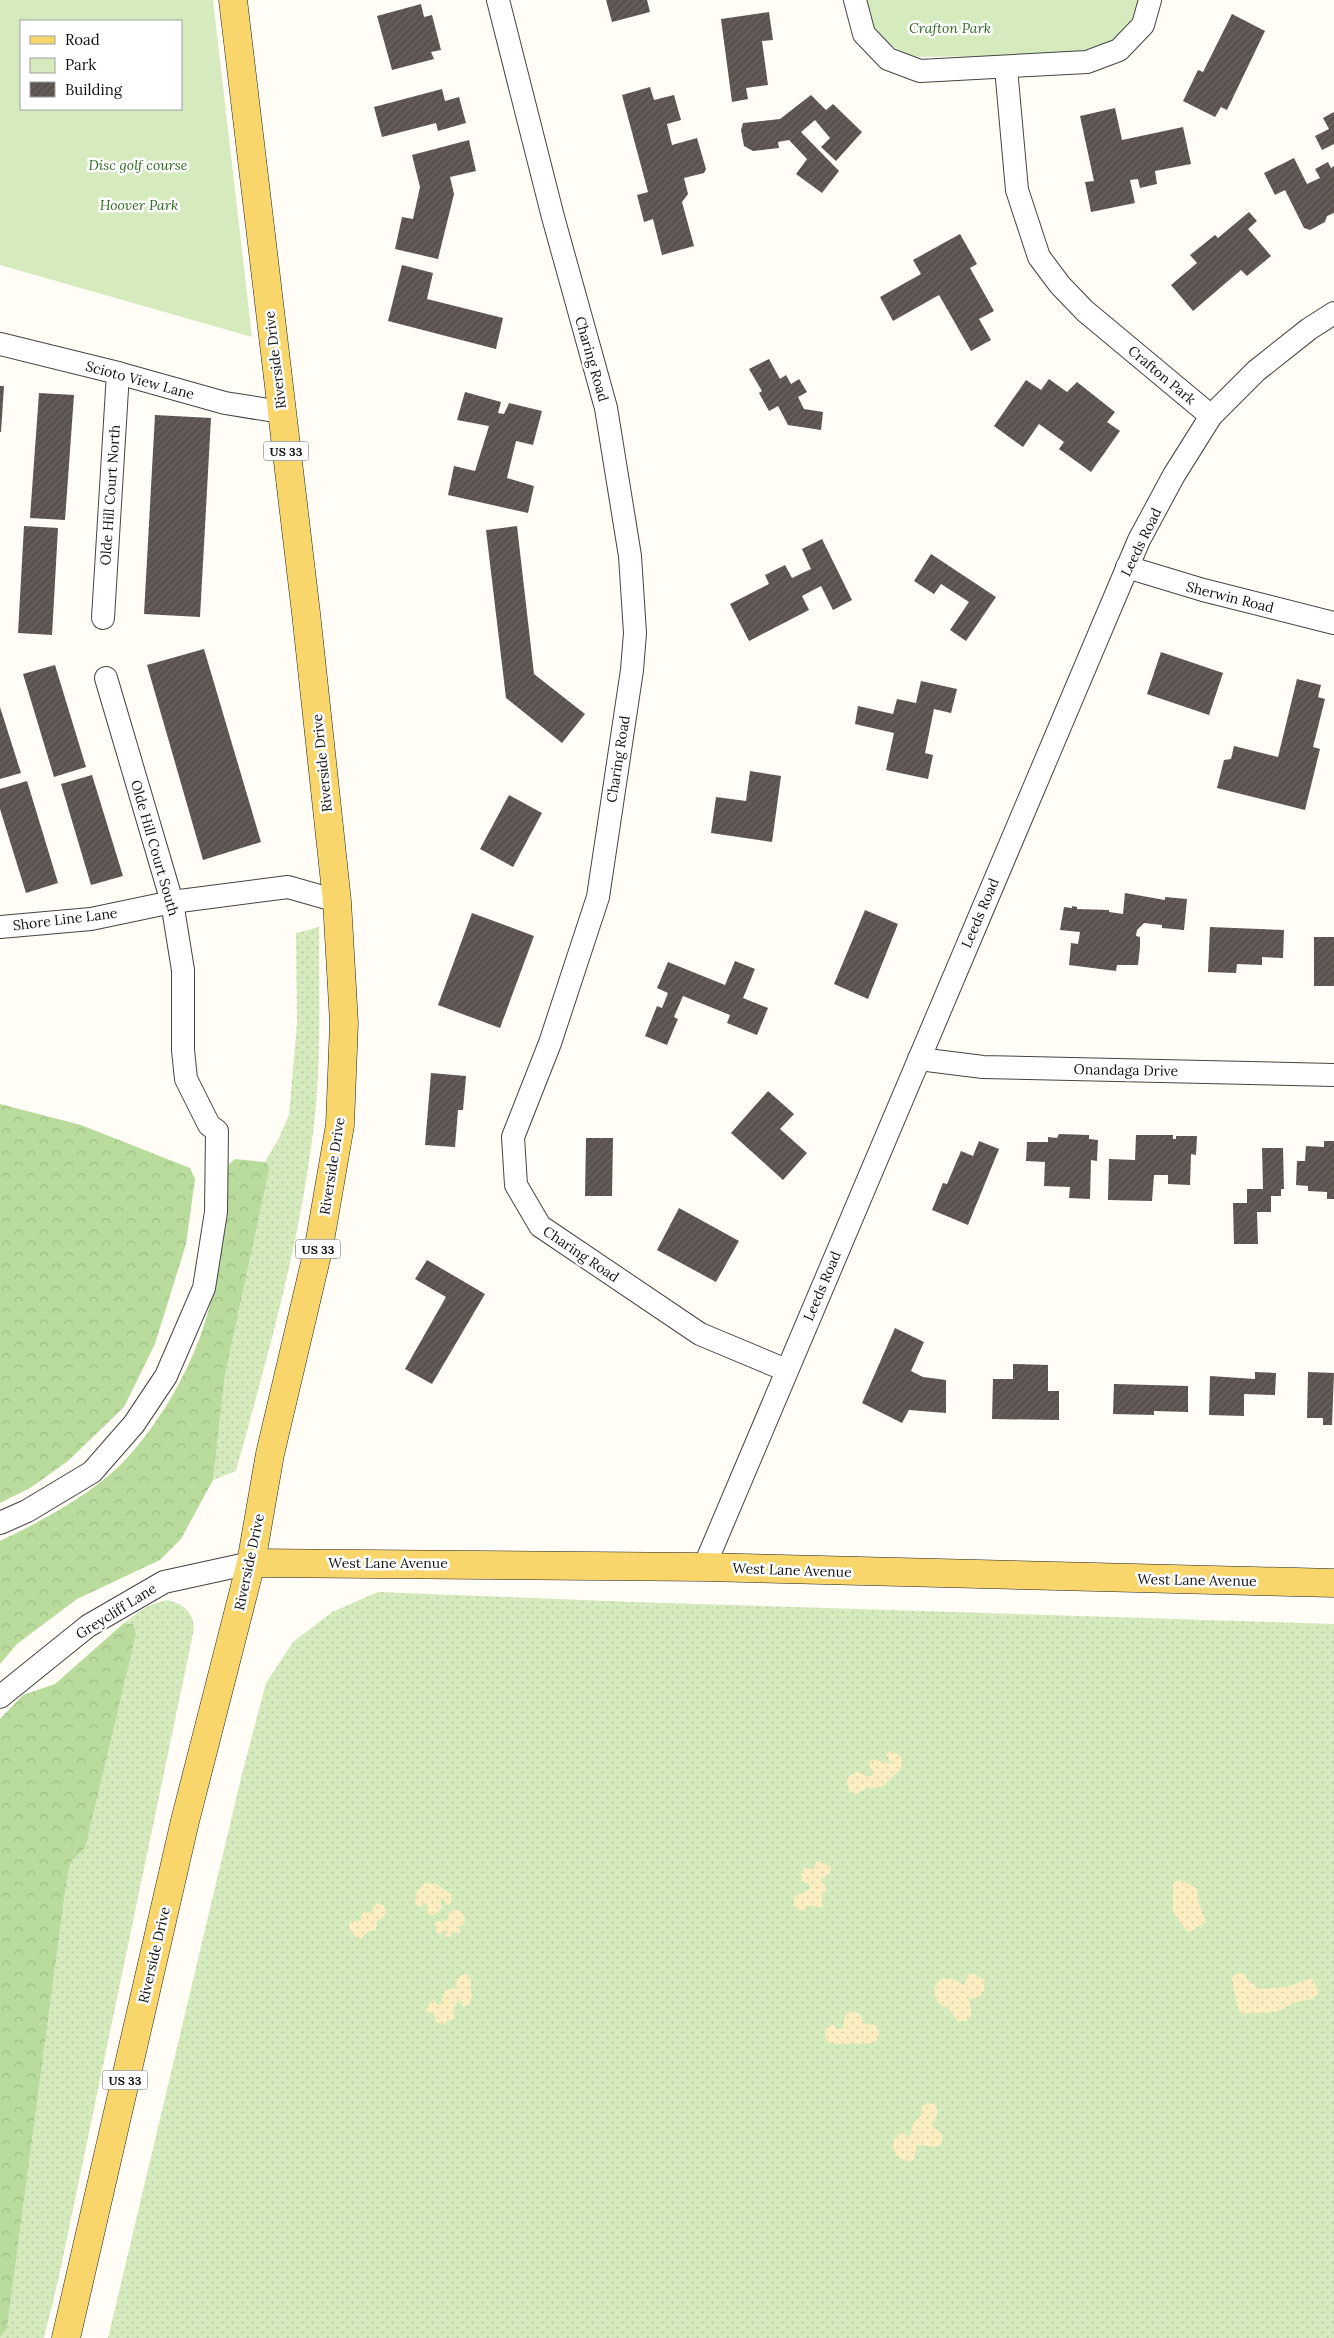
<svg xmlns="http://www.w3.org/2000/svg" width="1334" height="2338" font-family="Lora,serif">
<defs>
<pattern id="grass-dots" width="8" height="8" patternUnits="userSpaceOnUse" patternTransform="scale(1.25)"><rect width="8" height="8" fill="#d5ebbd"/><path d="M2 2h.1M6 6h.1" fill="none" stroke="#b6c8a1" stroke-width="1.8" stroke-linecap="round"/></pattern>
<pattern id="forest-crowns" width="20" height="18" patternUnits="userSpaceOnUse" patternTransform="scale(1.25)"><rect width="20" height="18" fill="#b9dc9c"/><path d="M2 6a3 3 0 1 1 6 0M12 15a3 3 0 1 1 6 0" fill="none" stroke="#9ebc85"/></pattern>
<pattern id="sand-dots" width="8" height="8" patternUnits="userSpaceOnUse" patternTransform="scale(1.25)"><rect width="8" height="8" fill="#fbeec1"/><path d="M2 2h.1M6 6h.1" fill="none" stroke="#d6cba5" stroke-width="1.8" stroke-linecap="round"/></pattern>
<pattern id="building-hatch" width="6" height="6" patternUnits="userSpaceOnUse" patternTransform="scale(1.25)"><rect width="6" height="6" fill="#5a524d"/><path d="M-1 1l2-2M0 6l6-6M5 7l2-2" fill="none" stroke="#6d6662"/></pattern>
</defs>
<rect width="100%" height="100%" fill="#fffdf5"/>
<g fill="url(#grass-dots)">
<path d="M319,927c0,59 2,119 -3,178 -12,125 -47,246 -80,366l-23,9 12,-105 45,-209 -5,-4 14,-24 10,-23 8,-92 -1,-90z"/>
<path d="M378,1592l256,10 700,22v714h-1226l134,-564 24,-91 27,-41 39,-30z"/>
<path d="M168,1600c16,5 25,11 26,29l-136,652 -14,57h-44l7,-10 60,-450 4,-16 14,-14 48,-224 -9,-1c14,-11 25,-20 44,-23z"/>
</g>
<g fill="url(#forest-crowns)">
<path d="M0,1104l81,21 109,43 5,11 -9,65 -31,100 -31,63 -56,54 -38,27 -30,15z"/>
<path d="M235,1159l30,3 5,4 -45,209 -12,105 -32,59 -21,21 -83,39 -60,45 -17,20v-123c42,-20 95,-48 127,-83 32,-35 61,-84 76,-130 18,-51 19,-108 23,-161z"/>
<path d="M124,1623l9,1 3,10 -51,214 -14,14 -4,16 -60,450 -7,10v-619l23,-24 32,-11z"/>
</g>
<g fill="url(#sand-dots)">
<path d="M891,1751l7,3 4,5 -1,9 -4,5 -13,12 -7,3h-10l-10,6 -8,-3 -2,-8v-5l10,-7 9,5h6l1,-5 -4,-5 1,-5 6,-1 13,4 1,-3 -4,-6z"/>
<path d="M820,1861l11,6 -1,6 -9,6 6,11 -6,6 2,9 -3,3 -10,-3 -6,5h-6l-4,-4v-9l16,-8 -1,-5 -7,-2 -1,-9 5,-6 8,3 2,-8z"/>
<path d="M1180,1880l17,8 2,16 7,18 -16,10 -4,-2 -13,-18v-27l2,-3z"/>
<path d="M425,1883l11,1 15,10 1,9 -5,2 -4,-6 -3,-1 2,10 -8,7 -6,-1 -1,-10 -2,-1 -6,4 -4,-3 2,-13z"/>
<path d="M378,1903l6,3 2,5 -2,6 -7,4 -1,8 -10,4 -4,6 -7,-2 -6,-10 1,-5 11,-2 1,-8 9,1 3,-7z"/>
<path d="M456,1910l6,2 3,6 -1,7 -5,1 1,7 -6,-1 -6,6 -3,-2 3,-4 -2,-2 -5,4 -4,-1 -2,-11 12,-2 2,-8z"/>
<path d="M1243,1972l6,9 10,8 27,-2 26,-9 6,11v5l-6,5 -16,3 -20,10 -34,2 -4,-5 -6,-30 2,-4z"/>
<path d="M973,1973l11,7v11l-6,7 -9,1 3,15 -6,7h-8c-4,-3 -4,-5 -7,-9 -2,-4 -7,-5 -10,-7 -9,-8 -9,-22 2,-27l10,1 12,6 2,-9z"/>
<path d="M464,1974l4,1 3,6 -1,6 2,8 -2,9 -7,3 -4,-8 -5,8v12l-7,2 -3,3 -8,-2 -2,-8 -8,-3v-3l7,-8 5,5 3,-1c3,-12 1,-14 15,-16l1,-9z"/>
<path d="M850,2011c10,1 11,3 14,13l12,1c12,24 -16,18 -27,19 -12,0 -28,2 -23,-16l7,-3 5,4 5,-1 2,-12z"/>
<path d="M932,2103l5,4 1,6 -6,13 10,8 1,8 -6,5 -20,-2 -3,14 -3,2c-13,0 -20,-10 -17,-22l9,-7 4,5 4,-3 2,-11 8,-7 1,-9 4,-3z"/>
</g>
<g fill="#d5ebbd" fill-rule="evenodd">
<path d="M0,0h213l39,337 -252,-72zM21,21h160v88h-160z"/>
<path d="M867,0h273c-7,20 -14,33 -32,45 -23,14 -155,11 -190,12 -27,-6 -52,-26 -51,-57z"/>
</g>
<g fill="url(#building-hatch)">
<path d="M606,0h41l3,12 -38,10z"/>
<path d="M421,4l3,13 8,-2 9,35 -10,2 3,7 -42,11 -15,-54z"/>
<path d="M769,12l4,28 -11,1 6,44 -22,3 2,11 -16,3 -11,-83z"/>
<path d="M1232,14l33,17 -38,79 -6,-3 -6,10 -32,-16 15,-31 5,2z"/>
<path d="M650,87l4,13 20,-5 7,25 -14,4 5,21 25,-7 9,31 -2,4 -20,5 4,16 -6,8 12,44 -32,9 -9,-36 -9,3 -7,-27 11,-3 -26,-97z"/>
<path d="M442,89l3,12 14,-4 7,26 -28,8 -2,-8 -54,14 -8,-30z"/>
<path d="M811,95l15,15 7,-6 29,28 -26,29 -15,-14 9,-9 -15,-18 -14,12 38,39 -17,22 -26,-19 11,-15 -18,-19 -11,2 1,6 -26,3 -9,-5 -3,-16 2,-7 37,-4z"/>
<path d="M1115,108l7,32 61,-13 8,37 -36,7 2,13 -17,4 -2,-9 -8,1 5,23 -44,9 -6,-30 9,-1 -14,-65z"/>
<path d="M1334,112v32l-12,6 -7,-14 14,-7 -6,-11z"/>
<path d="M469,140l7,31 -26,6 4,17 -16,65 -43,-10 7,-32 11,2 7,-32 -8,-32z"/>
<path d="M1294,158l13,26 13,-6 -5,-9 13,-7 3,6 3,-2v47l-7,3 -2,6 -15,8 -6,-2 -19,-38 -10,5 -11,-22z"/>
<path d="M1249,212l8,9 -9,8 23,27 -24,20 -6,-6 -48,41 -22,-26 26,-22 -7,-8 25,-20 3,3z"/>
<path d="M960,234l17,30 -7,4 24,43 -15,8 12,21 -20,11 -32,-56 -46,26 -13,-24 41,-23 -8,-14z"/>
<path d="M402,265l31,8 -6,26 76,19 -7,31 -108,-28z"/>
<path d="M769,359l11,20 6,-4 5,9 8,-5 8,13 -9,5 6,12 19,3 -2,18 -33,-5 -10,-19 -9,5 -10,-18 3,-2 -13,-22z"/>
<path d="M1049,379l18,13 10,-10 38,30 -8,10 13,9 -29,41 -32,-23 5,-7 -25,-18 -16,23 -29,-21 32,-46 15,10z"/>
<path d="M0,386h4l-3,46h-1z"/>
<path d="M465,392l36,10 -3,11 6,1 5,-11 33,8 -9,34 -17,-4 -9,37 27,8 -6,27 -80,-18 6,-29 21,5 14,-45 -32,-6z"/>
<path d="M39,393l35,2 -9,125 -35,-2z"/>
<path d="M155,415l56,3 -11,199 -56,-3z"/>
<path d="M24,526l34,2 -6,107 -34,-2z"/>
<path d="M517,526l17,148 51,40 -23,29 -56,-45 -20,-168z"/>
<path d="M822,539l30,61 -19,10 -12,-24 -19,10 7,14 -60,31 -19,-37 39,-20 -4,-9 20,-10 7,13 19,-9 -9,-20z"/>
<path d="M931,554l65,43 -30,44 -16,-11 19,-28 -28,-18 -7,10 -20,-13z"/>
<path d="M204,649l57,193 -58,18 -56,-195z"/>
<path d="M1161,652l62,21 -14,42 -62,-21z"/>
<path d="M55,665l31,102 -32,10 -31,-103z"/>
<path d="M1297,679l24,6 -3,12 7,2 -12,48 7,2 -15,61 -88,-22 7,-28 7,-1 3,-13 44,11z"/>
<path d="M921,681l36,8 -6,24 -17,-4 -9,44 8,2 -5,24 -42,-9 8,-37 -39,-9 3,-18 35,8 4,-15 19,4z"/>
<path d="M0,707l21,66 -21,6z"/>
<path d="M750,771l31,5 -9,66 -61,-9 5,-36 30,4z"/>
<path d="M92,775l31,101 -32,9 -30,-101z"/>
<path d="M27,781l31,102 -32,10 -26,-84v-20z"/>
<path d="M509,795l33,18 -29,54 -33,-18z"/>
<path d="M1125,893l40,7v-3l22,2 -3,31 -22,-2v-3l-18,-2 -7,7 -1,6 4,1v10l-2,18h-21l-1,6 -47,-6 2,-22 7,1 2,-12 -20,-2 4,-23 8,1v-2l5,1v2l32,1v2l14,2z"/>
<path d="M865,910l33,14 -30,75 -34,-15z"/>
<path d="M472,913l62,23 -34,92 -62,-23z"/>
<path d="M1210,927l74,3 -1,28 -21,-1v8l-25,-1 -1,9 -28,-1z"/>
<rect x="1314" y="937" width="20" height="49"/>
<path d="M735,961l20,8 -12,29 25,10 -11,27 -30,-12 3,-8 -47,-19 -9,21 4,2 -11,26 -22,-9 12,-30 5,2 6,-15 -11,-5 11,-26 57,23z"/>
<path d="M431,1073l35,3 -3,34h-5l-3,37 -30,-2z"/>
<path d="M768,1091l26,23 -14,15 27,24 -24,27 -52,-47z"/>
<path d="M1059,1134l30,1v4l9,1 -1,21 -6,-1 -1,39 -21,-1 1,-11 -26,-1 1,-24 -19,-1 1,-19h21v-5l9,1z"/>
<path d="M1136,1135h37v4h3v-3h21l-1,19 -5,-1 -1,31 -22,-1v-9h-14l-2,26 -44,-1 1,-41 26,1z"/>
<path d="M586,1138h27l-1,58h-27z"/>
<path d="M979,1141l20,8 -31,76 -36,-15 11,-27 4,1 14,-33 12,5z"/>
<path d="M1324,1141h10v58h-7v-7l-19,-1v-5l-12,-1 1,-24h8l1,-15 18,1z"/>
<path d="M1262,1148h21l1,41h-3v7h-10v16h-14l1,32h-24l-1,-41h14v-14h16z"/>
<path d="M679,1208l60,33 -23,41 -59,-32z"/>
<path d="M427,1260l58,34 -53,90 -27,-15 41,-72 -31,-18z"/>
<path d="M895,1328l29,14 -13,29 12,6 23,3v33l-37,-3 -7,13 -40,-20z"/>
<path d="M1013,1364l35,1v26h11v29l-67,-1 1,-40h20z"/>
<path d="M1255,1372l21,1 -1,22 -31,-1v22l-35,-1 1,-39 45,3z"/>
<path d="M1308,1372l26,1 -2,52h-9v-7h-16z"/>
<path d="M1114,1384l74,2v26l-34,-1v4l-41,-1z"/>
</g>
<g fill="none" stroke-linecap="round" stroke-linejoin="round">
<g stroke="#444" stroke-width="24">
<g id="minor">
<path d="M498,0l55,217 53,191 24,148 5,77 -3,37 -34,227 -48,146 -37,94 3,48 24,41 160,108 86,36"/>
<path d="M855,0l9,34 24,25 32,12 167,-9 32,-12 24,-25 7,-25"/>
<path d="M1006,68l11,122 22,67 21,28 25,26 126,105"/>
<path d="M0,344l118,29 107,30 56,9"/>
<path d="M1127,567l76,23 131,33"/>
<path d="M103,618l15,-245"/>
<path d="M0,927l91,-8 81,-17 116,-15 49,14"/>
<path d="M919,1059l64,8 351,8"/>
<path d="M0,1523l27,-12 65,-39 42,-48 32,-48 38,-88 12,-76 1,-81 -8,-6 -23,-46 -3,-29v-80l-11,-68 -66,-224"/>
<path d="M704,1567l435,-1027 35,-65 37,-59 45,-45 53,-42 25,-16"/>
<path d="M0,1697l88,-71 76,-44 87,-19"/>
</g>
</g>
<g stroke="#222" stroke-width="29">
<g id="major">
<path d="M251,1563l453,4 630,16"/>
<path d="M66,2338l119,-517 66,-258 19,-109 49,-208 21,-121 4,-102 -7,-122 -31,-288 -73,-613"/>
</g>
</g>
<use href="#minor" stroke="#fff" stroke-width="22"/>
<use href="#major" stroke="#f9d66b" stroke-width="28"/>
</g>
<g text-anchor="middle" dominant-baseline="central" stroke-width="5" stroke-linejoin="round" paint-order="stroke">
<g fill="#fff" stroke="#585858" stroke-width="1">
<rect x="263.5" y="441.5" width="45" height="19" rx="4"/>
<rect x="295.5" y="1239.5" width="45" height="19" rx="4"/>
<rect x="102.5" y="2070.5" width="45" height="19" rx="4"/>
</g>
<g font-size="12" font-weight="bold" fill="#111">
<text x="286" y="451">US 33</text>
<text x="318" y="1249">US 33</text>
<text x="125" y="2080">US 33</text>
</g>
<g font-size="14" font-style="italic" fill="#2f6b1f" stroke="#fff">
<text x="950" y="28">Crafton Park</text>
<text x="138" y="165">Disc golf course</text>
<text x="139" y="205">Hoover Park</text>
</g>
<g font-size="14" fill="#111" stroke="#fff">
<text transform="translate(592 359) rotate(74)">Charing Road</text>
<text transform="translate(275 360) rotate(-97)">Riverside Drive</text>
<text transform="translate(1162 375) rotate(40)">Crafton Park</text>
<text transform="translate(140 380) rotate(15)">Scioto View Lane</text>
<text transform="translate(110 495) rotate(-86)">Olde Hill Court North</text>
<text transform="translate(1141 542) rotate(-64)">Leeds Road</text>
<text transform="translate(1230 597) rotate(14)">Sherwin Road</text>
<text transform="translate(618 759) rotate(-81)">Charing Road</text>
<text transform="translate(322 763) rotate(-96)">Riverside Drive</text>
<text transform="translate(155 848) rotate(74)">Olde Hill Court South</text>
<text transform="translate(980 913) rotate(-67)">Leeds Road</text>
<text transform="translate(65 919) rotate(-7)">Shore Line Lane</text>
<text transform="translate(1126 1070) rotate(1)">Onandaga Drive</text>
<text transform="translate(332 1166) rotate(-81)">Riverside Drive</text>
<text transform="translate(581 1254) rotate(34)">Charing Road</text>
<text transform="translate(822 1286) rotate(-67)">Leeds Road</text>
<text transform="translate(249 1562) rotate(-78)">Riverside Drive</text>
<text x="388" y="1563">West Lane Avenue</text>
<text transform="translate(792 1570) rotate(2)">West Lane Avenue</text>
<text transform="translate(1197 1580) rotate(1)">West Lane Avenue</text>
<text transform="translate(116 1611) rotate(-32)">Greycliff Lane</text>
<text transform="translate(154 1955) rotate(-77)">Riverside Drive</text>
</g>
</g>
<rect x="20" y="20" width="162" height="90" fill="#ffffff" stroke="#a0a0a0"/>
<rect x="30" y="36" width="25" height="8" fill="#f9d66b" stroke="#a0a0a0"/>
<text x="65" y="45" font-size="15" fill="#111111">Road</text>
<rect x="30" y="58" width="25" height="15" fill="#d5ebbd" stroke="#a0a0a0"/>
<text x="65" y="70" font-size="15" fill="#111111">Park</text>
<rect x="30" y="82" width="25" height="15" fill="url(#building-hatch)" stroke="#a0a0a0"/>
<text x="65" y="95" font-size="15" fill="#111111">Building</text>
</svg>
